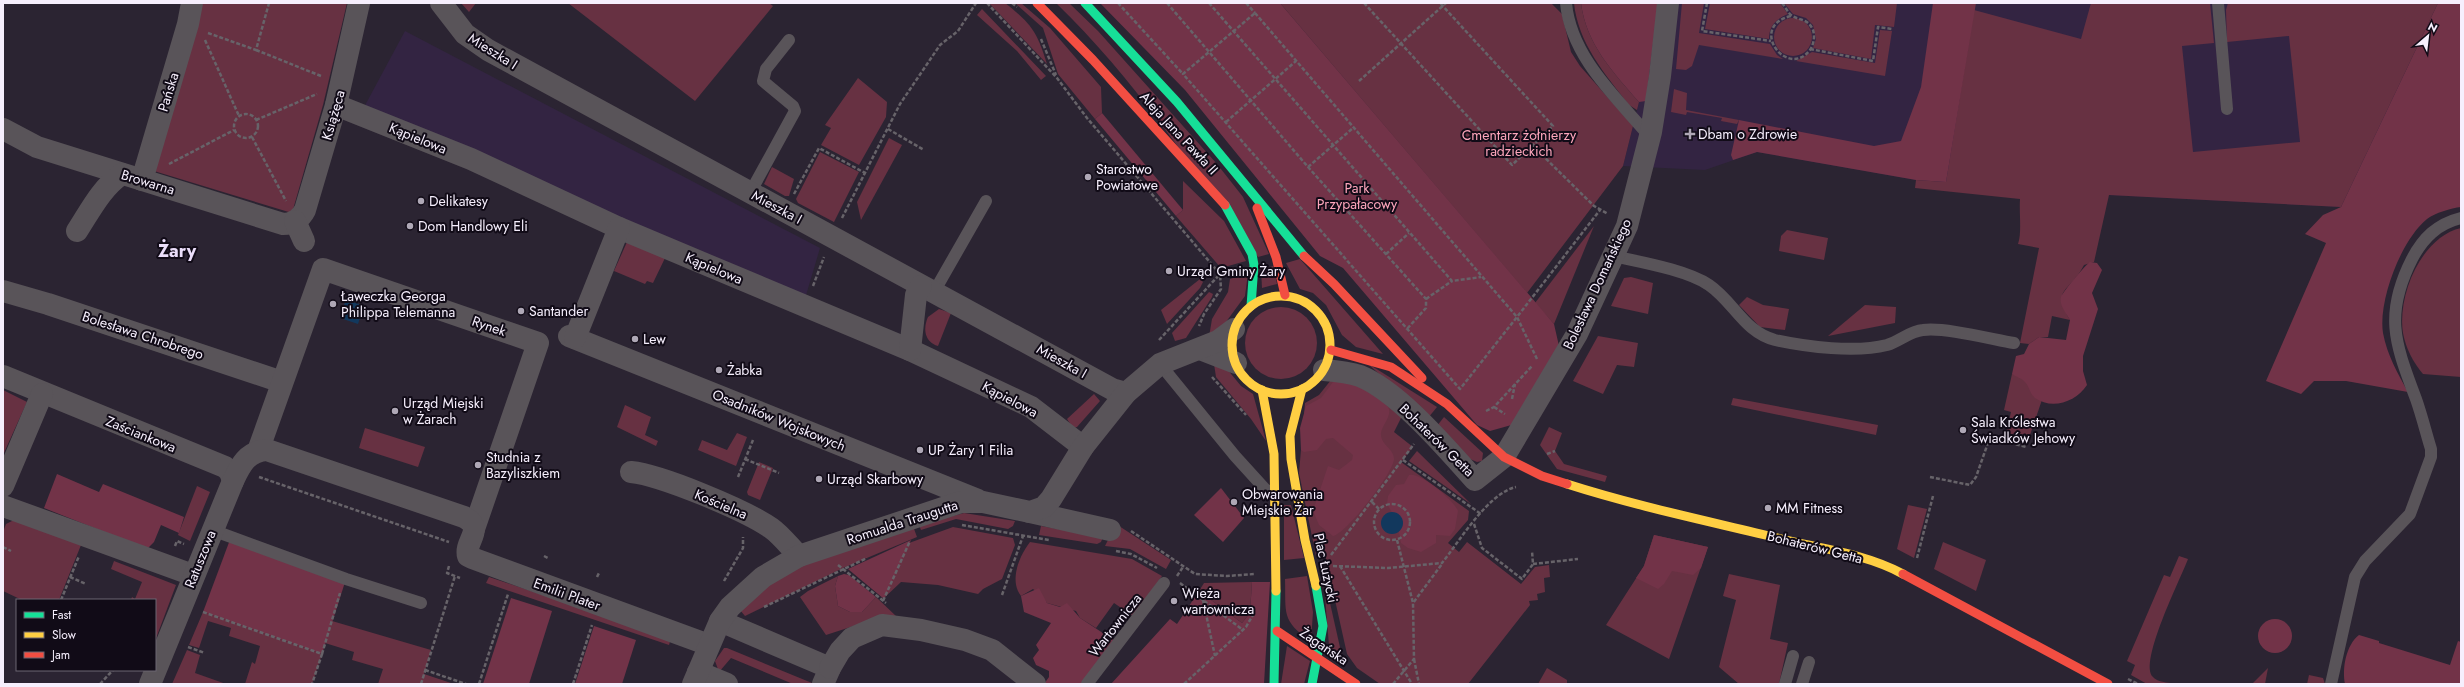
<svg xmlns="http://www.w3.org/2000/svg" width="2464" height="687" font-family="Jost,sans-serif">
<rect width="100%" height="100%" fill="#2b2432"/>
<g fill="#332442">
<path d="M1581,3h857l-97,204 -233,-12 -192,-15 -159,-28 -52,18 -82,-4 16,-64z"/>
<path d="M405,31l415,217 -16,54 -442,-191z"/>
</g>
<g fill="#673142">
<path d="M198,3h149l-24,102 -31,108 -138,-42z"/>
<path d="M461,3h15l-7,9z"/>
<path d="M568,3h201l4,3 -78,95z"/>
<path d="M989,3h16c27,21 32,29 42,61z"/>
<path d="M1015,3h6l29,25 51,59 1,26 -7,6 -37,-45 -15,-46z"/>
<path d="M1056,3h13l29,28 119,133 26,33 26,57 -11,3c-64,-87 -124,-179 -202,-254z"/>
<path d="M1280,3h271l11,11 9,38 9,14 53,60 -10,40 -96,127z"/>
<path d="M1574,3h7c5,41 32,69 58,99l-2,8 -8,-5c-24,-31 -51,-62 -55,-102z"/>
<path d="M1682,3h22l-5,30 71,11 7,11 6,4 -84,-14 -7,21 -6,4 -10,-1z"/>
<path d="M1710,3h70l8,11c-12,5 -19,12 -19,25l-64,-10z"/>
<path d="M1784,3h113l-3,24 -19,-2 -4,34 -58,-11 3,-9 -3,-14 -7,-7 -13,-4z"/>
<path d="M2091,3h119l4,40 -32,3 11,106 107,-10 -11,-106 -62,6 -1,-32 2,-7h210l-97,204 -232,-12 -15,67 -10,3c-15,29 -33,22 -14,55l-18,-4 -4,21h-9l-10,7 -9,-1 19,-95 -21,-4c4,-11 1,-31 2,-45l-105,-11 1,-8 30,2 28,-172 107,29z"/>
<path d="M982,9l64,67 -5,4 -24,-29 -40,-36z"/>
<circle cx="1793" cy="37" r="19"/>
<path d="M1880,30l12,1 -7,45 -89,-15 16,-9 63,11z"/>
<path d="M858,78l29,24 -1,15 -27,48 -38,-20 10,-17 -6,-3z"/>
<path d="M1674,89l13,4 -1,17 53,10 -2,4 -16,-3 1,-3 -35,-6 -1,3 -15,-3z"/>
<path d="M889,138l13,7 -41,75 -4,-18z"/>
<path d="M820,152l39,20 -25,50 -36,-19 -2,-4z"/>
<path d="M772,167l22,12 -5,17h-4l-21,-12z"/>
<path d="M1183,181l41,40 22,40 -25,7 -45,-52 7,-6z"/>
<path d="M1594,226l-40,98 -19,-21z"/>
<path d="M2461,228v149l-38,-3c-10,-12 -17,-25 -20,-41 -6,-37 18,-96 58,-105z"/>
<path d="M1787,230l41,8 -4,22 -45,-9 2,-15z"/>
<path d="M627,242l38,16 -12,25 -6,-2 -2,3 -31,-13z"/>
<path d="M1300,259l83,95 -27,-7 -14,-12 -16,-30 -13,-12 -13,-4 -14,-26z"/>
<path d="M1273,266l4,18 -15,4 -1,-18z"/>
<path d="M1248,273l-3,23 -22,30 -14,11 3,-18 16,-27 2,-13z"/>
<path d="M1631,277l22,6 -5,31 -37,-8 13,-28z"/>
<path d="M1200,279l3,3 -3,6 -33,36 -6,-14z"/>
<path d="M1209,292l4,2 -1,3 -26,41 -11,3 -3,-8z"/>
<path d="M1747,297l16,8 26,4 -4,21 -25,-3 -21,-22z"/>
<path d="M1865,305l31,2 -1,16 -67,13z"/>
<circle cx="1281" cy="343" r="36"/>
<path d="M939,309l12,4 -13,33c-14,-4 -15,-18 -10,-29z"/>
<path d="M1598,336l40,7 -4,24 -17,-2 -14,29 -30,-13z"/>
<path d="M1367,363l70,44 -9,11z"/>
<path d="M1214,364l13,5 14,17 12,8 13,47 -15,-22 -35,-42z"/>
<path d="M2012,374l36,8 -21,62 -22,-6 6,-26 -7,-2z"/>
<path d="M1331,380l24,1 47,35 -8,16 19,15 -12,15 68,49 -1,9 -20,23 11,9 8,-10 54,42 14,-17 14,-2 1,12 -6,1 1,14 -8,2 1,6 -9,1 1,4 -62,79h-88l-23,-16 -10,-14 -22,-99 -9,1 -17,-83 6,-70 14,-8z"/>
<path d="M3,390l24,12 -24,53z"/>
<path d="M1094,394l6,7 -23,26 -4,1 -6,-9z"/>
<path d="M1733,398l145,27 -2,10 -145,-30z"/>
<path d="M625,405l26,12 -6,18 13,6 -2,5 -39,-19z"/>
<path d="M1444,417l39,36 -1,8 -5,1 -7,-3 -33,-33z"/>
<path d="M1549,427l13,6 -7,18 9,13 43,12 -2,6 -48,-13 -17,-24z"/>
<path d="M365,428l60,19 -7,20 -59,-19z"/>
<path d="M737,433l10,4 -11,29 -38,-16 4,-10 25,10z"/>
<path d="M1417,451l54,53 -62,-43z"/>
<path d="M759,462l14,6 -13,32 -12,-5 -1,-3z"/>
<path d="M197,486l13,6 -20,49 -12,-6z"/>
<path d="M1284,505h7l13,53 -20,2z"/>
<path d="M1908,505l19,4 -13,49 -17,-9z"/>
<path d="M964,513l51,8 -2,5 -5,3 -52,-10 -35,11 -2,-5z"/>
<path d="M14,520l67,25 -22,55h-37l-19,-9v-59l3,-8z"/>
<path d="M1116,524l55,36 -5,9 -36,-20 -25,-3z"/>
<path d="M913,526l4,11 -74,31 -98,48 -5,-6 39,-37z"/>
<path d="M1041,526l62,11 -2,5 -4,2 -58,-9z"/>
<path d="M953,527l60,11 2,7 -13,34 -19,10 -5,5 -40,-9 -37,-3 -17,16 25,-55z"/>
<path d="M1654,535l54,12 -39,112 -63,-34 38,-59z"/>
<path d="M1030,542l102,17 30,17 -29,40 -19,-13 -18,25 -16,-10 -4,-7 -29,-8 -6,-8 -8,-6 -12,7c-12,-15 -2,-40 9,-54z"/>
<path d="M1943,542l43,18 -10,31 -42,-22z"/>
<path d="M2179,556l9,3c-7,19 -50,104 -35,118 6,7 24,6 33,7h-39l-16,-9 4,-10 -8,-4 37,-86 6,2z"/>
<path d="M114,561l62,24 -21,56v-41h-24l1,-3 3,2 7,-17 -31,-13z"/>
<path d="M1323,572l21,93 -14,-7z"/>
<path d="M1729,574l51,11 -10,54 18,4 -9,41h-40l-20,-17 17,-67 -13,-4z"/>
<path d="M838,576l-3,10 3,20 12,6h12l14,-15 21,20 -31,5 -40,13 -26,-38 8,-6z"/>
<path d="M1307,576l6,36 -2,29c-30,-20 -25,-28 -26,-62z"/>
<path d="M489,577l182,61 -2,7 -183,-62z"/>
<path d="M1252,582l-2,31 -8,10 -43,-32 5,-8z"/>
<path d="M203,612l119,42 -10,30h-67l7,-22 3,2 5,-18 -31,-10 2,-8 -23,-7 -9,27 -10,-3z"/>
<path d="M332,621l99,29 -7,24 30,10h-76l5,-15 -31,-9 2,-8 -29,-9z"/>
<path d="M1287,646l23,15 -6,23h-23z"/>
<path d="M724,648h3l85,35 -19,1 -62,-26 -12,14 -4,-11z"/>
<path d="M187,650l13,5 -5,18 31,11h-54z"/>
<path d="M1547,668l20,12v4h-29z"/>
<path d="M2268,668l-3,16h-13z"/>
<path d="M2309,675l14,3 2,6h-18z"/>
</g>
<g fill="#723348">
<path d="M1100,3h180l274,321 5,22 -44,78 -25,7 -13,-6 -134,-157 -23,-12 -135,-166z"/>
<path d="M1581,3h77l-12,98 -7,1c-26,-30 -53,-58 -58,-99z"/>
<path d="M1933,3h43l-30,179 -30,-2 -159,-28 -24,8 -2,-5 8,-35 135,26 27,-5 20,-54z"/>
<path d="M2438,3h23v204c-10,1 -26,6 -34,12 -26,21 -49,82 -44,114 4,22 15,41 25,59l-62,-11h-32l-13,13 -35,-13 60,-138 -21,-9 18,-19 18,-8z"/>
<path d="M1102,113l81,97 -7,6 -81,-97z"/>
<path d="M2090,262l7,1 5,7 -10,23 6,16 -15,47v15l4,14c-11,17 -35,25 -52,13 -5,-4 -6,-12 -10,-16 -3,-4 -9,-5 -13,-8l4,-18 8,-2 5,-10 10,-7 27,3 4,-20c-4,-7 -11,-15 -9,-23 0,-3 27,-35 29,-35z"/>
<path d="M1344,381c15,5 34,11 44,26 5,8 -6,18 -7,26 -1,12 13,15 13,26 0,13 -48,75 -61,77l-14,-11 -6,-14 15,-45 11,4 13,-10 1,-5 -20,-17 -7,1 -9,11 -13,2 -3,-2 -1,-22 6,-22 15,-8 12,-16z"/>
<path d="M57,474l42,18 4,-8 81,33 -5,16 -18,-8 -7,17 -7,7 -103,-41z"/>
<path d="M1409,475c11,-3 45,25 49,36l-3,18 -5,7 -14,-1v8l-15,9 -13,-4 -7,-5 -4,-22 -10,-17 1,-8 8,-11 8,-1z"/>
<path d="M1221,488l23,30 -21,24 -29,-27z"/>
<path d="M1654,535l54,12 -7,21 -8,7 -21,-4 -8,13 -6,5 -22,-11 8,-12z"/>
<path d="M231,537l115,42 -24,75 -119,-42z"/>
<path d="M911,540l-27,59 -36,-30z"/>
<path d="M844,574l5,1 27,22 -14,15h-12l-12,-6 -3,-20 3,-10z"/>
<path d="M1252,582h18l-6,102h-153l59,-65 7,5 22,-33 43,32 8,-10z"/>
<path d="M1039,588l8,15 13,4 7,-4 13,15 35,23 -32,43h-39l5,-7v-6l-13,-6 -3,-7 6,-8 -3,-5 15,-22 -27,-11 -3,-16z"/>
<path d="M511,598l41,13 -23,73h-46z"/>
<circle cx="2275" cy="636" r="17"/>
<path d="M594,626l42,14 -14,44h-47z"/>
<path d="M2359,635l20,6v2l71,22 8,-24 3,1v42h-116c-3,-16 1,-39 14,-49z"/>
</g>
<g fill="#12385d">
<path d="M346,299l18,7 -6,18 -18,-6z"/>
<circle cx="1392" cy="523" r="11"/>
</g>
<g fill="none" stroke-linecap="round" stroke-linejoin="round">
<g stroke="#676369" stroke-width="2.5" stroke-dasharray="4 2" stroke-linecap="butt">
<path d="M987,3l70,75 30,40 133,156 1,15 -17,25 -5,12"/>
<path d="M1012,3l5,4"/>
<path d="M1118,3l65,71"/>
<path d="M1167,3l141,164 118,132v9l-20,22"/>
<path d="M1209,3l243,278 29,-4"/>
<path d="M1246,3l9,10"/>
<path d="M1364,3l148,162 41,-39 -113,-123"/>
<path d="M1707,3l-5,28 69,10"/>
<path d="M1782,3c3,3 6,10 9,12 8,6 17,3 22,15 2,6 1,14 -3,20 -23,30 -63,-24 -19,-34"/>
<path d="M1255,13l262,304 -57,72 -277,-315z"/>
<path d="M208,33l48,17 13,-47"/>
<path d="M1041,39l15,36"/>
<path d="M205,40l34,76"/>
<path d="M1810,49l63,12 5,-34 14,2"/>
<path d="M256,50l65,26"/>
<path d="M1359,81l87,-78"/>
<circle cx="246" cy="126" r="12"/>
<path d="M256,120l61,-26"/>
<path d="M1226,122l70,-61"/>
<path d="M888,129l36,21"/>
<path d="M252,137l34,64"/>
<path d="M1533,146l61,60 14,8"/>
<path d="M169,164l65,-34"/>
<path d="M1308,167l45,-39"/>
<path d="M794,194l25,-46 46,25"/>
<path d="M842,218l58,-114 40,-59 18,-14 18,-28"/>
<path d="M1386,254l23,-21"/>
<path d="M813,286l11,-29"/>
<path d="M1426,299l26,-18"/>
<path d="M1159,340l61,-66 13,-3"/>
<path d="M1537,359l-20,-42 83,-107"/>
<path d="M1212,377l34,38"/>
<path d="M1512,399l3,-15"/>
<path d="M1494,407l11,7"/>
<path d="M1486,411l8,-4 38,-41"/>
<path d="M1547,454l8,-3"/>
<path d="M745,459l34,14"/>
<path d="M1403,460l78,54"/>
<path d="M259,477l190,65"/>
<path d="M738,477l15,-37"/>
<path d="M1930,477l40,8 6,-8 14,-40 36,10"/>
<path d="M1372,502l7,7"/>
<circle cx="1392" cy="522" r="18"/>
<path d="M1474,524l8,24 40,31 11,-15 -1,-13"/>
<path d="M962,525l87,15"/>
<path d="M1131,531l64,43 32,2 28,-2"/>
<path d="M1397,540l16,63"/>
<path d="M175,546l2,-5 7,3"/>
<path d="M3,547l8,4"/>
<path d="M1116,551l15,3 26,14"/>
<path d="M1331,555l83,-111"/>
<path d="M544,556l4,2"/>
<path d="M1917,558l16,-62"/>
<path d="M1533,564l45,-5"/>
<path d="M838,565l48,38"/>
<path d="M449,566l-2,7 13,5"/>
<path d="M1333,566l55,2 54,-5c17,-21 46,-70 74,-76"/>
<path d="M1340,566l72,118"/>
<path d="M1177,576l6,-9"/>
<path d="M70,577l16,7"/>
<path d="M597,577l2,-4"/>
<path d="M724,581l19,-33v-11"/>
<path d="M1180,583l63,47"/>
<path d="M1002,595l21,-59"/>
<path d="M61,600l18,-44"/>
<path d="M1203,600l12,56"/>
<path d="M883,601l27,-60"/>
<path d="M764,607l103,-49"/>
<path d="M203,612l119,42 -10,30"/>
<path d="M188,647l17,6"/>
<path d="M322,654l18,-61"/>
<path d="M1414,659l5,25"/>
<path d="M425,670l41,14"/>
<path d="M2128,679l10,5"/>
<path d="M100,684l13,-14"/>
<path d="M421,684l34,-108"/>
<path d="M479,684l29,-90"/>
<path d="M573,684l19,-59"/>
<path d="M1184,684l62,-57 8,-14"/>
<path d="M1393,684l21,-25 -1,-56 29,-39"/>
</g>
<g stroke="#595459" stroke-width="12">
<path d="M1566,3c5,54 50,94 84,134"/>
<path d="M2218,3l9,106"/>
<path d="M750,193l45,-82 -2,-5 -30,-25 3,-12 23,-29"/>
<path d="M1613,256c27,6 74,14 96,29 25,17 35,47 66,55 32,7 81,13 112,5 13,-4 23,-14 36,-15 21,-3 68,9 91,13"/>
<path d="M934,292l52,-91"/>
<path d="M1160,364l75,92 30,33 11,7"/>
<path d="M212,530l134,49 75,24"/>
<path d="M1087,684l77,-101"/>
<path d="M1785,684l8,-28"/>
<path d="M1802,684l7,-22"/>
<path d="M2331,684l24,-107 10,-16 45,-47 21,-57v-8c-5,-16 -9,-33 -15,-50 -20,-54 -33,-83 -4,-140 11,-21 25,-35 49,-41"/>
</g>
<g stroke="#595459" stroke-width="22">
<path d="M441,3l24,31 23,16 624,339 14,4"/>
<path d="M336,105l135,54 148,69 291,122 121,57 52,40"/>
<path d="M3,129l34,18 246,77c10,0 18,-6 22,-14l31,-105 23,-102"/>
<path d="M142,180l46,-156 4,-21"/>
<path d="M295,221l9,20"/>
<path d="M77,231c13,-20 25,-44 45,-57"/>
<path d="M3,291l45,13 234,78"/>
<path d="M569,336l409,164"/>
<path d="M575,338l44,-110"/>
<path d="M1200,349l36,14"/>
<path d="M910,350l6,-55 5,-9"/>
<path d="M1324,370c12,1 24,2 36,6 39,16 86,72 115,104l29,-23 73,-123 50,-108 24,-94 9,-56 8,-73"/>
<path d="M3,376l222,91 5,5 3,9"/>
<path d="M258,451l65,-182 215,74 -64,186"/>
<path d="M631,472c30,3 114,38 140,56 10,7 19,19 28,28"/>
<path d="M3,486l39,-92"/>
<path d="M3,506l190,69"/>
<path d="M1030,512l80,18"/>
<path d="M720,621l110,47 -7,16"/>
<path d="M830,668l10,-17 12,-13 30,-13 39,5 44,10 27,10 43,34"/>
<path d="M698,672l29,12"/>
<path d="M150,684l83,-203c7,-15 14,-30 34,-31l197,67c22,12 0,24 4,39l4,2 237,87"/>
<path d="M693,684l27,-63 10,-14 33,-30 36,-21 162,-54h22l47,10 14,-5 7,-8 32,-52 43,-54 34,-29 58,-23 16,-12"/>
</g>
<g stroke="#16e098" stroke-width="9">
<path d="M1085,3l92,99 127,154"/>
<path d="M1225,205l27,49 2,11 -3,41"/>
<path d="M1274,684l2,-93"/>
<path d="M1312,684l11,-58 -7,-40"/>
</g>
<g stroke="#ffcf43" stroke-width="9">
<circle cx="1281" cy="345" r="49"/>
<path d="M1302,389l-12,47 1,23 14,81 11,46"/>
<path d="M1262,390l12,64 2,137"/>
<path d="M1567,484c72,23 146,38 219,56 39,9 82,15 117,34"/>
</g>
<g stroke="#f24e42" stroke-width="9">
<path d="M1037,3l56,57 132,145"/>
<path d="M1257,208l19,49 9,38"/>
<path d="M1304,256l30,28 88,94"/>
<path d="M1331,350l60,17 56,37 57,53 38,19 25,8"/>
<path d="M1903,574l205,110"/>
<path d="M1277,631l79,53"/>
</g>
</g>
<g fill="#afa8b6" stroke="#110b17" stroke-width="1.5">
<path d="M1688 128h4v4h4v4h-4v4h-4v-4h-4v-4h4z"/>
<circle cx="1088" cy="177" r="4"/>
<circle cx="421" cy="201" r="4"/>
<circle cx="410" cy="226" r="4"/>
<circle cx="1169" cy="271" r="4"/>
<circle cx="333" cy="304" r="4"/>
<circle cx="521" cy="311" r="4"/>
<circle cx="635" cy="339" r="4"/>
<circle cx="719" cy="370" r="4"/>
<circle cx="395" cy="411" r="4"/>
<circle cx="1963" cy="430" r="4"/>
<circle cx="920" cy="450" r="4"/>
<circle cx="478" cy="465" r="4"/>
<circle cx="819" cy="479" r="4"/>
<circle cx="1234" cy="502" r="4"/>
<circle cx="1768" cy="508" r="4"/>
<circle cx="1174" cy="601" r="4"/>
</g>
<g text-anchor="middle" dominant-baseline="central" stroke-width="4" stroke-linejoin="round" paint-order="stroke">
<g font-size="14" fill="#f6effd" stroke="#110b17">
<text transform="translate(493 51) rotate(32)">Mieszka I</text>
<text transform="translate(168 92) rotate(-73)">Pańska</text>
<text transform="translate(333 115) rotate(-74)">Książęca</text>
<text transform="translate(1179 133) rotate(47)">Aleja Jana Pawła II</text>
<text transform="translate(418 138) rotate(22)">Kąpielowa</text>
<text transform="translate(148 182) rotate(17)">Browarna</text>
<text transform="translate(777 207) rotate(28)">Mieszka I</text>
<text transform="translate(714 268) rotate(23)">Kąpielowa</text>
<text transform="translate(1597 284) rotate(-65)">Bolesława Domańskiego</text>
<text transform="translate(489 326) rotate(19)">Rynek</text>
<text transform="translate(143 335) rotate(18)">Bolesława Chrobrego</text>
<text transform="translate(1062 361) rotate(29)">Mieszka I</text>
<text transform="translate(1010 399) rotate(28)">Kąpielowa</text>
<text transform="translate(779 420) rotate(22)">Osadników Wojskowych</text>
<text transform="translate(141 434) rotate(22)">Zaściankowa</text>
<text transform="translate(1437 440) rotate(44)">Bohaterów Getta</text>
<text transform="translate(721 504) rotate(23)">Kościelna</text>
<text transform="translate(902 522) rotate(-18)">Romualda Traugutta</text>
<text transform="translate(1815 547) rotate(14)">Bohaterów Getta</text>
<text transform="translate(200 559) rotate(-68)">Ratuszowa</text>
<text transform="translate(1326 568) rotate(78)">Plac Łużycki</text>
<text transform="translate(567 594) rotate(20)">Emilii Plater</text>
<text transform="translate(1115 625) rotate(-52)">Wartownicza</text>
<text transform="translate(1324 646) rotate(34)">Żagańska</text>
</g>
<g font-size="14" fill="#f6effd" stroke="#110b17" text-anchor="start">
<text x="1698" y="134">Dbam o Zdrowie</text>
<text x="1096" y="169">Starostwo<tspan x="1096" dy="16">Powiatowe</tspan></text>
<text x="429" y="201">Delikatesy</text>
<text x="418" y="226">Dom Handlowy Eli</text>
<text x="1177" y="271">Urząd Gminy Żary</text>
<text x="341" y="296">Ławeczka Georga<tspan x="341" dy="16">Philippa Telemanna</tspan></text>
<text x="529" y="311">Santander</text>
<text x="643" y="339">Lew</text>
<text x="727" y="370">Żabka</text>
<text x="403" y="403">Urząd Miejski<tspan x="403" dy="16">w Żarach</tspan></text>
<text x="1971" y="422">Sala Królestwa<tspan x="1971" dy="16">Świadków Jehowy</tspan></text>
<text x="928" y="450">UP Żary 1 Filia</text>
<text x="486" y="457">Studnia z<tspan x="486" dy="16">Bazyliszkiem</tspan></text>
<text x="827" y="479">Urząd Skarbowy</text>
<text x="1242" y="494">Obwarowania<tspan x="1242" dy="16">Miejskie Żar</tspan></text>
<text x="1776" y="508">MM Fitness</text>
<text x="1182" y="593">Wieża<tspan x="1182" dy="16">wartownicza</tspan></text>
</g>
<g font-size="14" fill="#fea6bc" stroke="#110b17">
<text x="1519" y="135">Cmentarz żołnierzy<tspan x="1519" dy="16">radzieckich</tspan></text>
<text x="1357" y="188">Park<tspan x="1357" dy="16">Przypałacowy</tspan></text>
</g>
<g font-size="18" font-weight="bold" fill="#ebdefa" stroke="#110b17">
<text x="177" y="251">Żary</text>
</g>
</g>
<rect width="2464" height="687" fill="none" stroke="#f6effd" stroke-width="8"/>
<rect x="16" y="599" width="140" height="72" fill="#110b17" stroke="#6d6673"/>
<rect x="24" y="612" width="20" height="6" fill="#16e098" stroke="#6d6673"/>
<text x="52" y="619" font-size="12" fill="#f6effd">Fast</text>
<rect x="24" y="632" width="20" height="6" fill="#ffcf43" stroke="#6d6673"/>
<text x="52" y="639" font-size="12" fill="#f6effd">Slow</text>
<rect x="24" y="652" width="20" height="6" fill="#f24e42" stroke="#6d6673"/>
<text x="52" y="659" font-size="12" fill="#f6effd">Jam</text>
<g transform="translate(2428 36) rotate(28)" stroke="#110b17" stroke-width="3" paint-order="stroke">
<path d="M0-3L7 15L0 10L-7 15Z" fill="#f6effd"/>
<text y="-6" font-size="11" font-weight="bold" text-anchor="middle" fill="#f6effd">N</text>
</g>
</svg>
